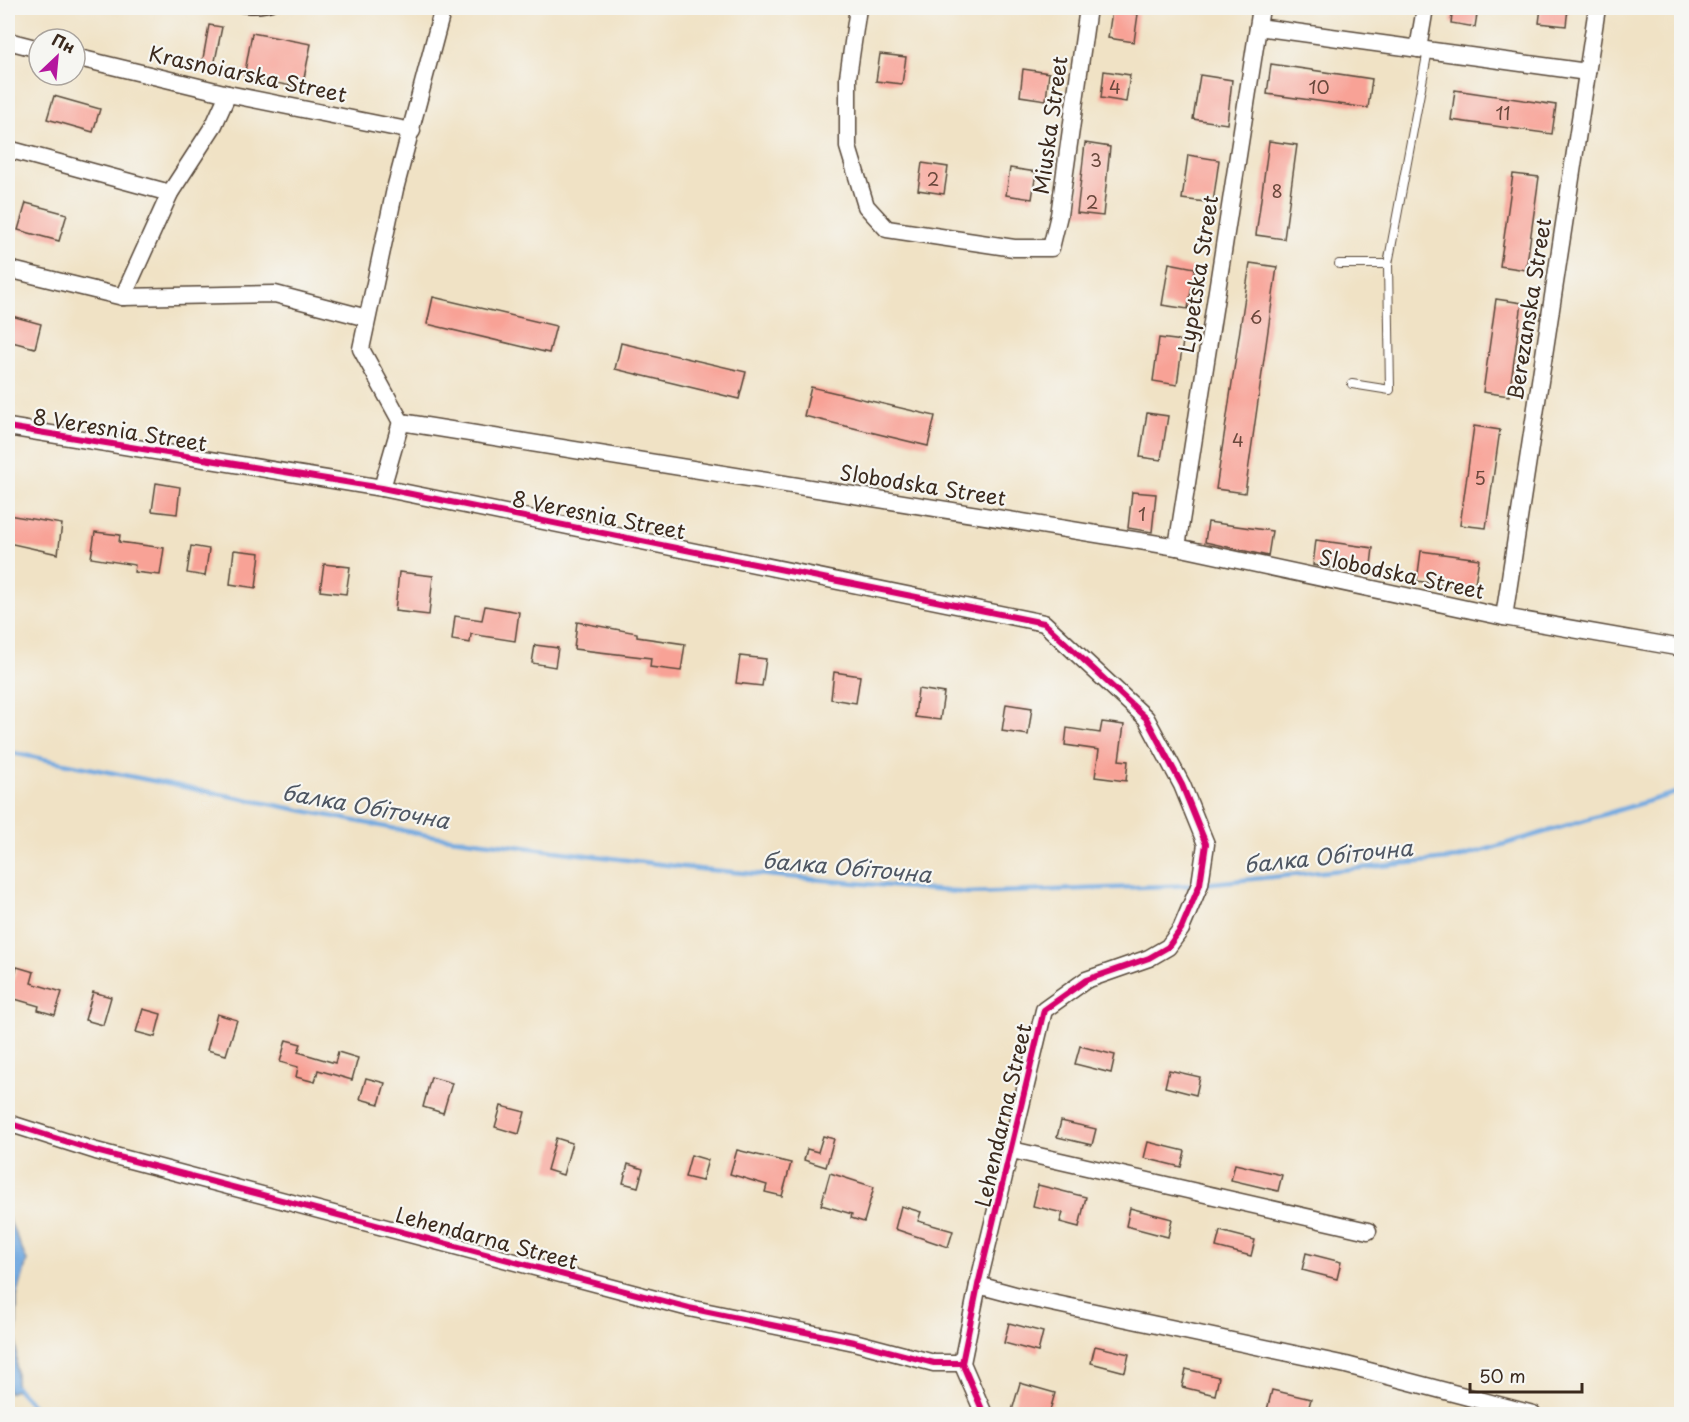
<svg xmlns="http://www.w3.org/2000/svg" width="1689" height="1422" font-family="'Playpen Sans',sans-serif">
<rect width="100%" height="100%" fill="#f6f6f2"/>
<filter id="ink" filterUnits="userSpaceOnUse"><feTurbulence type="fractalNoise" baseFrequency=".0167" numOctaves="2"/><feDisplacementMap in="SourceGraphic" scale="12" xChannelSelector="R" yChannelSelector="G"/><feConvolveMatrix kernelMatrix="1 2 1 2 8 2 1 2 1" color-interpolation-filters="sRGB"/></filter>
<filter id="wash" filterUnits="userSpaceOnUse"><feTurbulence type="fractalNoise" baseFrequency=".008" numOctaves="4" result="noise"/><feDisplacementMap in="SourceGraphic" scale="24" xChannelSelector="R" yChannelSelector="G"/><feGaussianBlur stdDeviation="1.35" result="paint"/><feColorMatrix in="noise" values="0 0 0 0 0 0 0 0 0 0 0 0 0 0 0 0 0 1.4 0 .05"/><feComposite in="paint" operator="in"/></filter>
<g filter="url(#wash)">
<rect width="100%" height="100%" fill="#f0e2c5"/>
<path fill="#71a9e0" stroke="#566a7f" stroke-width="1.5" d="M8,1217l19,44 -10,36 -1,93 -8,3z"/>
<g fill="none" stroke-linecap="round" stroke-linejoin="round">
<g stroke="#71a9e0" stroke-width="4.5">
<path d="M8,752l418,83 273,34 269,24 227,-8"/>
<path d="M1203,884l255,-26 224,-67"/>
<path d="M8,1379l33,35"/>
</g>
</g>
<g id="blocks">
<g fill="#f8a296">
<path d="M1453,8h25l-3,19 -24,-4z"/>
<path d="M1541,8h27l-2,18 -27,-3z"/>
<path d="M1112,11l26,3 -4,28 -26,-4z"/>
<path d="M209,25l13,2 -8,39 -12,-2z"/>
<path d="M252,33l59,11 -9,44 -58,-11z"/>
<path d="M880,54l26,3 -4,27 -26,-3z"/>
<path d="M1271,64l101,15 -4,29 -101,-14z"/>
<path d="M1023,69l26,4 -3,27 -26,-4z"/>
<path d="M1104,71l26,4 -4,27 -25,-4z"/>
<path d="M1200,75l32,5 -5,44 -34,-5z"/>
<path d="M1455,90l101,15 -4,29 -101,-14z"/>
<path d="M54,96l46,13 -7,23 -46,-13z"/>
<path d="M1269,141l28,4 -13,94 -28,-4z"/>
<path d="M1085,143l25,4 -7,69 -26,-3z"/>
<path d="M1188,155l31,5 -6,43 -31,-4z"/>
<path d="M922,163l26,4 -4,27 -26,-4z"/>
<path d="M1010,168l26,4 -4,27 -26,-4z"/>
<path d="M1513,174l26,3 -13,93 -26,-4z"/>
<path d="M26,203l41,11 -8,27 -41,-11z"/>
<path d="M1169,263l26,5 -7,41 -26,-4z"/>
<path d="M1250,263l27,4 -32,226 -29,-4z"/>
<path d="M433,297l123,29 -7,27 -122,-29z"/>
<path d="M1496,299l26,4 -13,93 -26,-4z"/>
<path d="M8,315l33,9 -6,24 -27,-7z"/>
<path d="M1159,338l24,3 -6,44 -24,-4z"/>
<path d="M621,343l125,29 -7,27 -124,-30z"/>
<path d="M811,387l124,29 -7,30 -124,-30z"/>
<path d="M1147,413l21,3 -7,44 -21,-3z"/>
<path d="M1474,426l26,4 -14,98 -26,-3z"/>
<path d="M156,483l24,4 -3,27 -25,-3z"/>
<path d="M1132,492l24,2 -4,38 -24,-4z"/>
<path d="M8,515l54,9 -4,30 -50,-11z"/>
<path d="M1208,522l64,9 -4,25 -63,-14z"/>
<path d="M95,532l25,3 -1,7 45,6 -4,27 -26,-3 1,-7 -44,-7z"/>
<path d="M1316,540l57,8 -3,26 -57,-9z"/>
<path d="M191,546l18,3 -4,27 -18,-3z"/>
<path d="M234,550l26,3 -4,35 -26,-4z"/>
<path d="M1421,551l58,8 -5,30 -57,-8z"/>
<path d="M324,564l26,3 -4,27 -26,-3z"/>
<path d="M399,572l34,4 -4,39 -34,-4z"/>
<path d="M485,606l34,6 -4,29 -44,-7 -1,9 -18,-3 3,-24 27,4z"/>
<path d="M577,622l60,11v4l48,7 -4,27 -31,-4 1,-9 -77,-9z"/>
<path d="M535,645l23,3 -3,19 -23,-4z"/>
<path d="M740,656l26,3 -4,27 -26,-3z"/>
<path d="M834,672l26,4 -4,27 -25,-4z"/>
<path d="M918,689l26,4 -4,27 -25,-3z"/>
<path d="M1006,704l26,4 -4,27 -26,-4z"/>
<path d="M1102,722l22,3 -5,35 9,1 -2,20 -31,-4 4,-27 -34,-5 2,-17 33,5z"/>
<path d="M17,967l17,5 -3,11 31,9 -7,23 -17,-5 1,-4 -31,-9z"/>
<path d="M93,992l18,5 -8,28 -18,-5z"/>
<path d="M143,1009l18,5 -6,23 -19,-5z"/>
<path d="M217,1014l20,6 -11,35 -19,-5z"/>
<path d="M286,1040l15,4 -3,8 37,11 3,-11 20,6 -6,22 -34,-10 -3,12 -19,-5 2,-10 -18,-5z"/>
<path d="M1080,1046l35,9 -4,18 -36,-9z"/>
<path d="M1169,1070l31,7 -4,18 -31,-8z"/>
<path d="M431,1077l21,6 -9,30 -20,-6z"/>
<path d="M366,1078l19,5 -6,21 -19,-5z"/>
<path d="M501,1106l24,6 -6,22 -24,-7z"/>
<path d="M1061,1121l35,8 -4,16 -35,-8z"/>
<path d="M823,1136l11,3 -8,28 -22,-7 3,-11 11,3z"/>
<path d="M556,1138l16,5 -9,32 -16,-5z"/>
<path d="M1148,1142l37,9 -4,16 -37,-9z"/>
<path d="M737,1150l54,13 -9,33 -17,-4 2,-7 -37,-11z"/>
<path d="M691,1155l17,5 -6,21 -17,-4z"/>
<path d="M628,1164l15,5 -5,18 -15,-4z"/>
<path d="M1235,1164l47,11 -4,16 -47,-11z"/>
<path d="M830,1173l44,14 -10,35 -13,-4 1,-4 -31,-9z"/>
<path d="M1038,1185l48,12 -7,30 -19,-5 3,-9 -30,-7z"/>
<path d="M901,1206l20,6 -3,9 35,10 -5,16 -53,-18z"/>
<path d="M1130,1208l42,11 -4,18 -42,-11z"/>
<path d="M1220,1231l35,9 -4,16 -35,-9z"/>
<path d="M1306,1253l35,9 -4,17 -35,-9z"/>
<path d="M1009,1323l34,9 -5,20 -34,-9z"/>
<path d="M1095,1346l34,8 -4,18 -34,-9z"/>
<path d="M1186,1369l33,8 -4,18 -33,-8z"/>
<path d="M1020,1383l35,10 -6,21h-38z"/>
<path d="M1272,1390l39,9 -4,15h-41z"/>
</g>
</g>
</g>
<g filter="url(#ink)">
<use href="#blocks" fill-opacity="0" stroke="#564637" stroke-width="1.5"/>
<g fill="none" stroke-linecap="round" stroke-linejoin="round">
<g stroke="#564637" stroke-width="10">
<g id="service">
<path d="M1339,264h49"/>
<path d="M1352,384l38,6 -2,-126 40,-214"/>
</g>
</g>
<g stroke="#564637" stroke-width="19">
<g id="minor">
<path d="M858,8l-10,69v70l18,59 21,23 127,19h37l8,-33 29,-207"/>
<path d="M1258,27l329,45"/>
<path d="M8,41l31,8"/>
<path d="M1418,49l7,-41"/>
<path d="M75,57l153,37 184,37"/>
<path d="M8,149l162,44"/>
<path d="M8,269l115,28 152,-3 92,24"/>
<path d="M123,297l47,-104 44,-68 14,-31"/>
<path d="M401,422l-40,-73 34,-160 48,-181"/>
<path d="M8,427l374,61 662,135 102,95 36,67 24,59 -6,40 -19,45 -13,18 -19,11 -63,22 -42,30 -66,275 -16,78 22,51"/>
<path d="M382,488l19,-66 776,125 327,70 178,31"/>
<path d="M1177,547l84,-539"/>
<path d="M1504,617l93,-609"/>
<path d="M8,1123l88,28 593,157 165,34 80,21h28"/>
<path d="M1012,1150l356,81"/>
<path d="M978,1285l41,11 327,69 187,49"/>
</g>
</g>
<use href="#service" stroke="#fff" stroke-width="8"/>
<use href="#minor" stroke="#fff" stroke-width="16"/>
<path stroke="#3b2a1e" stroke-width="1.5" d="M220,8c19,6 42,8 60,0"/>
<g stroke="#f6f6f2" stroke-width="10">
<g id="cycleway">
<path d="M8,427l374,61 662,135 102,95 36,67 24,59 -6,40 -19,45 -13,18 -19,11 -63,22 -42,30 -66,275 -16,78 22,51"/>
<path d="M8,1123l88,28 593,157 165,34 80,21h28"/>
</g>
</g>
<use href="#cycleway" stroke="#d6006c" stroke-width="6"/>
</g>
</g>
<g text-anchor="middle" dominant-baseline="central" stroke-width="4.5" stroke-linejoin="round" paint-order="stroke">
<g font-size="18" fill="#6a483c">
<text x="1115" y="86">4</text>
<text x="1319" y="86">10</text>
<text x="1503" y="112">11</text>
<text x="1096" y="159">3</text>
<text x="933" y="178">2</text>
<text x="1277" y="190">8</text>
<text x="1092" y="201">2</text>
<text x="1256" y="316">6</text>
<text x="1238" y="439">4</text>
<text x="1480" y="477">5</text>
<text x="1142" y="513">1</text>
</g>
<g font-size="21" fill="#3b2a1e" stroke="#f6f6f2">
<text transform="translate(248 73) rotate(12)">Krasnoiarska Street</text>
<text transform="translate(1049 125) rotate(-82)">Miuska Street</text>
<text transform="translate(1197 274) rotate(-81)">Lypetska Street</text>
<text transform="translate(1528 309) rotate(-81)">Berezanska Street</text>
<text transform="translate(120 429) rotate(9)">8 Veresnia Street</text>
<text transform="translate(923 484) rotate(9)">Slobodska Street</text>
<text transform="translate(599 514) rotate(11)">8 Veresnia Street</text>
<text transform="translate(1402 573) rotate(12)">Slobodska Street</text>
<text transform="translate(1002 1115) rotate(-77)">Lehendarna Street</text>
<text transform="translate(487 1237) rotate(15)">Lehendarna Street</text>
</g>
<g font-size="22" font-style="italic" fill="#4e5662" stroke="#f6f6f2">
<text transform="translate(366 805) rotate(10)">балка Обіточна</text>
<text transform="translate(1328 855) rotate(-6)">балка Обіточна</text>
<text transform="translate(847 866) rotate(5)">балка Обіточна</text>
</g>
</g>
<rect width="1689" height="1422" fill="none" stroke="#f6f6f2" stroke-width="30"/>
<g transform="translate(57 57) rotate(26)"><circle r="28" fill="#f6f6f2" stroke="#aba49d" stroke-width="1.5"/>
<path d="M0-4.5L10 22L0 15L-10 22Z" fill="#b5179e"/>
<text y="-9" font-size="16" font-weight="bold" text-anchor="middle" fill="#3b2a1e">Пн</text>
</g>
<path d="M1470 1383v9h112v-9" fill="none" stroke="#3b2a1e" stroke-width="3"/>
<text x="1479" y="1383" font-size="18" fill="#3b2a1e" stroke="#f6f6f2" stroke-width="4.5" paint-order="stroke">50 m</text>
</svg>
